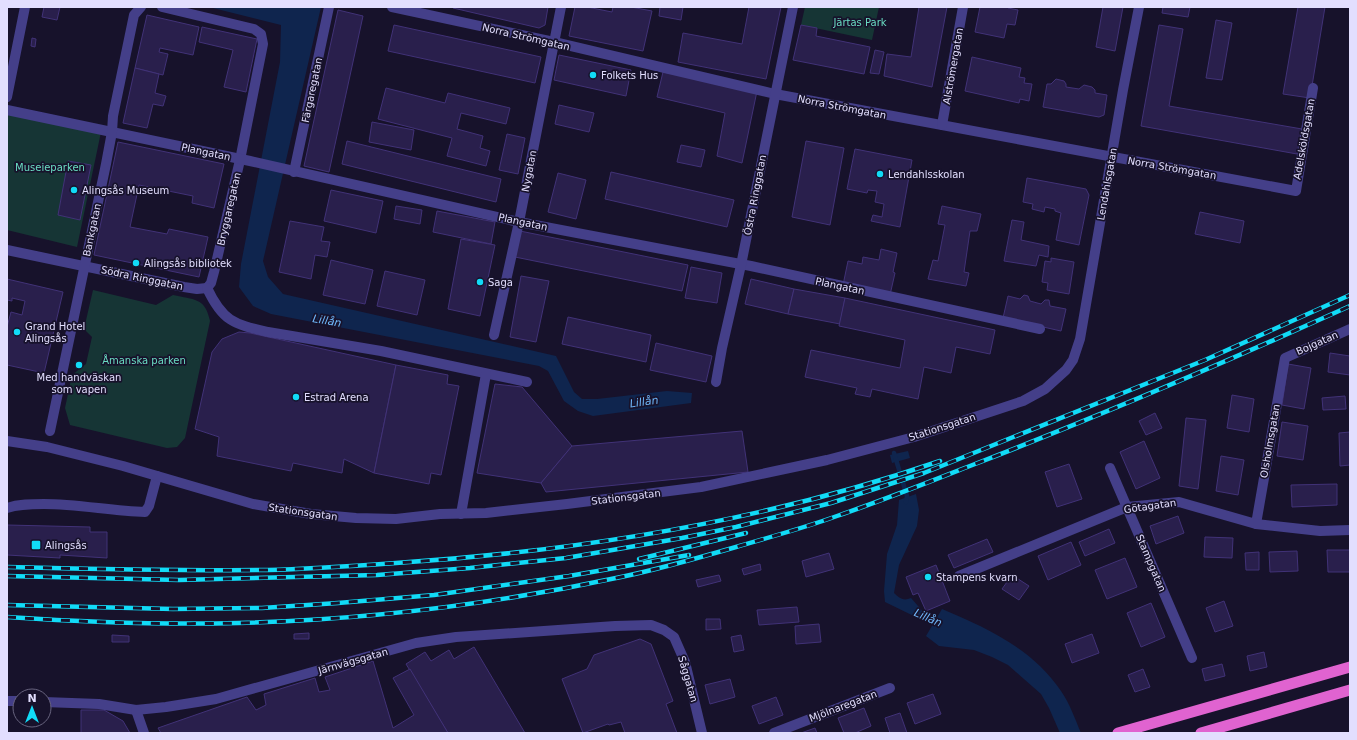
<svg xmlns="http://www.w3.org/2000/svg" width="1357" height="740" font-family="'DejaVu Sans',sans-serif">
<rect width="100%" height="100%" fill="#17122b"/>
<g fill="#163535">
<path d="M805,7h74l-7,33 -71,-15z"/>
<path d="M7,113l94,19 -24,115 -70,-17z"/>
<path d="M93,290l63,15 17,-10c21,5 32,2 37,26l-25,117 -8,9 -10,1 -97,-23 -5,-17 7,-33 14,-11 6,-27 -8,-8z"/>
</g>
<g fill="#0f254e">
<path d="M209,7h112l-58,254 5,16 15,17 273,62 18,36 8,7h15l70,-8 25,2 -1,10 -98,13 -15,-5 -14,-10 -16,-30 -9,-5 -268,-52 -18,-8 -14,-19 2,-23 39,-202 1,-37z"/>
<path d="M908,451l2,7 -18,5 -2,-8z"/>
<path d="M916,494l3,16 -2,16 -18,39 -5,28c6,6 10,8 17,5l14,16 -3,6 -37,-18 -1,-11 3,-37 10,-29 2,-25z"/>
<path d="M942,609c45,19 91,40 119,82 9,13 14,28 20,42h-21l-11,-25 -8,-14 -33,-29 -16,-8 -18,-7 -35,-4 -13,-10z"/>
</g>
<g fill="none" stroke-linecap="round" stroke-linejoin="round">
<g stroke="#0f254e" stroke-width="4.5">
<path d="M894,453l13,43 -1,6"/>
<path d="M919,614l21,9"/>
</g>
</g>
<g fill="#291f4c" stroke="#413277">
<path d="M44,7h16l-3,13 -15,-3z"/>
<path d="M454,7h94l-3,18 -6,3 -86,-20z"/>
<path d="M575,7h12l25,5 1,-5h18l21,4 -9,40 -74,-15z"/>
<path d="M660,7h23l-2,13 -22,-4z"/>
<path d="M749,7h32l-15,72 -88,-17 5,-29 59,11z"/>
<path d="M919,7h28l-15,80 -48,-11 3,-22 24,3z"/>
<path d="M980,7h29l-1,1 10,2 -3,15 -8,-1 -3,14 -29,-6z"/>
<path d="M1103,7h20l-8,44 -19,-4z"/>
<path d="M1163,7h27l-2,10 -26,-4z"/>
<path d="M1298,7h27l-15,91 -27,-4z"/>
<path d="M338,10l25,6 -34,156 -25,-6z"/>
<path d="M147,15l52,12 -6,28 -33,-7 -1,4 9,2 -5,21 -28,-7z"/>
<path d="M1216,20l16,3 -10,57 -16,-2z"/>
<path d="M394,25l147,32 -6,26 -147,-32z"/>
<path d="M801,25l16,3 -1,8 54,11 -6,27 -71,-14z"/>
<path d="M1159,25l24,4 -14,77 133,23 -5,25 -156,-28z"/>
<path d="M202,27l55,12 -11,53 -22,-5 9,-37 -34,-8z"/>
<path d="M32,38l4,1 -1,8 -4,-1z"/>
<path d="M875,50l9,2 -5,22 -9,-1z"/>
<path d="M559,55l72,15 -5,26 -72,-16z"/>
<path d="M972,57l49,11 -2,9 6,1 -1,5 8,1 -3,17 -9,-2 -1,4 -54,-12z"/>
<path d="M135,68l24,6 -4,19 11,3 -3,10 -10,-2 -6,24 -24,-5z"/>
<path d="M663,72l94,19 -15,72 -25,-7 8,-43 -68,-16z"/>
<path d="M1056,79l8,2 2,3v3l13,2 5,-4 8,2 3,3v3l12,2 -3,20 -5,2 -56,-10 4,-23h4z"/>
<path d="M386,88l59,15 3,-10 62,15 -4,16 -45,-11 -4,16 26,7 -3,12 10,3 -4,15 -39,-10 5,-18 -74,-19z"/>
<path d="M559,105l35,8 -5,19 -34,-8z"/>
<path d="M372,122l42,8 -3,20 -42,-8z"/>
<path d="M507,134l18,4 -7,36 -19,-4z"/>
<path d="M347,141l154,38 -5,23 -154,-38z"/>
<path d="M806,141l38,7 -14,77 -38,-8z"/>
<path d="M118,142l106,22 -10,44 -22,-5 1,-7 -54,-11 -9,42 37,7 2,-5 39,8 -9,40 -105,-22z"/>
<path d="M681,145l24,5 -4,17 -24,-5z"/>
<path d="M855,149l57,11 -12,67 -29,-6 2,-6 9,2 2,-13 -9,-2 2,-11 -9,-1 -1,3 -20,-4z"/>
<path d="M68,161l23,4 -11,55 -22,-5z"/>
<path d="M611,172l123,28 -7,27 -122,-28z"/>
<path d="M558,173l28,7 -10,39 -28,-7z"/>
<path d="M1027,178l59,11 3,6 -10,50 -23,-5 5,-27 -6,-2v-2l-10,-2 -1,5 -12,-3 1,-5 -10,-2z"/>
<path d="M331,190l52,11 -7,32 -52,-12z"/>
<path d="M396,206l26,4 -2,14 -26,-5z"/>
<path d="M942,206l39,8 -4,17h-7l-6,41 5,1 -3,13 -38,-7 5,-19 5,1 7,-36 -7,-1z"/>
<path d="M437,211l58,11 -4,22 -58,-12z"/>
<path d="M1200,212l44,9 -4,22 -45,-9z"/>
<path d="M1012,220l12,2 -3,18 28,6 -1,11 -9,-2 -3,11 -32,-5z"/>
<path d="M290,221l34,6 -3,14 9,1 -3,15 -12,-2 -4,24 -32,-7z"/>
<path d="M520,231l168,34 -6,26 -167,-34z"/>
<path d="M461,239l34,6 -15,71 -32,-7z"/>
<path d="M881,249l16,4 -4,19 2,1 -5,22 -47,-10 5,-24 14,3 1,-7 16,3z"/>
<path d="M1051,258l23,4 -5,32 -22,-4 1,-7 -6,-1 3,-21 6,1z"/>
<path d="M331,260l42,10 -8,34 -42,-9z"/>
<path d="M691,267l31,6 -5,30 -32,-5z"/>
<path d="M385,271l40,9 -8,35 -40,-9z"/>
<path d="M521,276l28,5 -13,61 -26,-5z"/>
<path d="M7,279l56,13 -19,81 -37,-8v-38l4,-15 11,3 3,-14 -13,-3v3l-5,-1z"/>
<path d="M751,279l43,10 -6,25 -43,-10z"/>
<path d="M794,289l51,9 -5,26 -52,-10z"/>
<path d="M1024,295l4,1 2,5 11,3 4,-4h4l1,6 16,3 -5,22 -58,-13 5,-22 12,3z"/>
<path d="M845,298l150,32 -5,24 -34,-7 -5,26 -27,-6 -6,32 -46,-10 -2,8 -15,-3 2,-6 -52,-11 6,-27 89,18 5,-28 -66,-14z"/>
<path d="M568,317l83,18 -5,27 -84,-18z"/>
<path d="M239,332l11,1 146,32 -22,108 -30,-14 -2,14 -49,-10 -2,8 -74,-15 2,-19 -24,-8 17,-77 10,-13z"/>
<path d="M656,343l56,13 -6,26 -56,-12z"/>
<path d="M1330,353l20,3v19l-22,-3z"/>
<path d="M1288,364l23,4 -7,41 -22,-4z"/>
<path d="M396,365l52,10 -1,9 12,2 -18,89 -10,-2 -2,11 -55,-11z"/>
<path d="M495,384l27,3 50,59 -31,37 -64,-10z"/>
<path d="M1232,395l22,4 -5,33 -22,-4z"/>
<path d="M1345,396l1,13 -23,1 -1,-12z"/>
<path d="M1155,413l7,15 -16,7 -7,-14z"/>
<path d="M1186,418l20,2 -8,69 -19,-3z"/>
<path d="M1282,422l26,4 -5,34 -26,-4z"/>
<path d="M742,431l6,41 -202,20 -5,-9 31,-37z"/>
<path d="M1350,432v33l-10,1 -1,-33z"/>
<path d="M1144,441l16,37 -24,11 -16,-37z"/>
<path d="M1221,456l23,4 -6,35 -22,-4z"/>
<path d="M1069,464l13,35 -25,8 -12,-35z"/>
<path d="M1337,484v21l-45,2 -1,-22z"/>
<path d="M1178,516l6,17 -28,11 -6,-18z"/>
<path d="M7,525l83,2v5h17v26l-47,-3v3l-53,-3z"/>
<path d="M1109,529l6,14 -30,13 -6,-14z"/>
<path d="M1205,537l28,1 -1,20 -28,-1z"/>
<path d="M987,539l6,13 -39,16 -6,-13z"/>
<path d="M1071,542l10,23 -33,15 -10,-24z"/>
<path d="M1327,550h23v22h-22z"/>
<path d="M1297,551l1,20 -28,1 -1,-20z"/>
<path d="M1259,552v18h-13l-1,-17z"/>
<path d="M829,553l5,16 -28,8 -4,-16z"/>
<path d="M1125,558l12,29 -30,12 -12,-29z"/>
<path d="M760,564l1,6 -17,5 -2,-6z"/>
<path d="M936,565l14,36 -24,10 -8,-18 -5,2 -7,-18z"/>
<path d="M719,575l2,6 -23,6 -2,-7z"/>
<path d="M1012,575l17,11 -10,14 -17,-11z"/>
<path d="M1224,601l9,25 -18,6 -9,-24z"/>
<path d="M1151,603l14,34 -24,10 -14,-34z"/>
<path d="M797,607l2,15 -40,3 -2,-15z"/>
<path d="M706,619h14l1,10 -15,1z"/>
<path d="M819,624l2,18 -25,2 -1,-18z"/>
<path d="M309,633v6h-15v-5z"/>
<path d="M1092,634l7,19 -27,10 -7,-19z"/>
<path d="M112,635l17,1v6h-17z"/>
<path d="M741,635l3,15 -10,2 -3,-15z"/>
<path d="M640,639l11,5 22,57 -7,3 11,29h-52l-4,-11 -12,3 -1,-1 -25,9 -21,-54 25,-10 7,-14z"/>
<path d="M474,647l51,86h-77l-42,-69 19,-12 6,9 18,-11 5,9z"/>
<path d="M1264,652l3,15 -17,4 -3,-15z"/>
<path d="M373,661l20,67 21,-13 -21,-37 17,-9 38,64h-287l-3,-5 89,-31 9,13 10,-5 -2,-11 51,-16 4,14 11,-2 -5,-13z"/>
<path d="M1222,664l3,12 -20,5 -3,-12z"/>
<path d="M1143,669l7,18 -15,5 -7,-17z"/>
<path d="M730,679l5,18 -25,7 -5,-19z"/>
<path d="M933,694l8,20 -26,10 -8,-21z"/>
<path d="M776,697l7,18 -24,9 -7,-18z"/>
<path d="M864,708l7,18 -16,7h-11l-6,-15z"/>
<path d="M81,710h23l19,11 7,12h-49z"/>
<path d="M900,713l7,20h-17l-5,-15z"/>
<path d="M815,728l2,5h-16z"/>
</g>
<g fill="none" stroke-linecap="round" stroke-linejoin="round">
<g stroke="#443f89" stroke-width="10">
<path d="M162,7l92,22 7,5 2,10 -23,116 -26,112 -3,11 -4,5"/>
<path d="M392,7l162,35 221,52 521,97 17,-103"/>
<path d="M7,97l18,-90"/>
<path d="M7,110l243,51 269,61 232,44 289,63"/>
<path d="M942,125l21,-118"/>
<path d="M294,172l35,-165"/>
<path d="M7,250l177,37 13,2 10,-1"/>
<path d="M207,288c16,34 27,36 61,44l113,19 146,31"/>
<path d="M494,335l25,-113 42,-215"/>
<path d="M716,382l6,-34 19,-83 52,-258"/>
<path d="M50,431l56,-267 6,-32 1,-16 21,-101 7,-8"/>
<path d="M1110,468l82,190"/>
<path d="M7,508c12,-4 24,-4 37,-4 34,0 67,7 101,8l4,-6 8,-30"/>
<path d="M461,514l25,-140"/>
<path d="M1256,524l29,-166 65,-29"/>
<path d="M959,576l168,-69 52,-5 77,22 64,7 30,-1"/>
<path d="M7,701h13"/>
<path d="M44,702l55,2 37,6 30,-3 50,-8 200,-56 40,-6 159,-11 36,-1 13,5 10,7 11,25 17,71"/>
<path d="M136,710l8,23"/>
<path d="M774,733l116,-45"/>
</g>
<path stroke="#443f89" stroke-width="10" d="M7,441l40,6 76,19 130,38 58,10 45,4 40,1 44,-5 46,-1 81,-9 134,-17 126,-27 87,-23 109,-36 22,-12 21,-19 7,-10 7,-21 43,-249 16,-83"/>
<g stroke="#e063d0" stroke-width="11">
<path d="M1118,733l232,-66"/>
<path d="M1201,733l149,-43"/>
</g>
<g stroke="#11dbf7" stroke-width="4.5">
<g id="rail">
<path d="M639,559l107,-26"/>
<path d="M7,567c87,2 174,4 261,3 42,-1 85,-4 128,-7 184,-12 369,-42 544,-102"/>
<path d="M7,576l172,4 198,-5 93,-7 96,-10 116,-20 54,-11 95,-24 93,-30 281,-113 145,-65"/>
<path d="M7,605l166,4 89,-1 76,-5 96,-8 135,-19 120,-21"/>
<path d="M7,617c77,5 154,8 231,6 129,-3 257,-19 383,-46 39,-8 77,-19 115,-30 34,-10 68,-19 101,-31 47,-16 92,-34 138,-52 127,-49 251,-102 375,-158"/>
</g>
</g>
<use href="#rail" stroke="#17122b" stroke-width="3" stroke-dasharray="9" stroke-linecap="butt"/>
</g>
<g fill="#11dbf7" stroke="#17122b" stroke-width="1.5">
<circle cx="593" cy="75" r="4"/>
<circle cx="880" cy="174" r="4"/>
<circle cx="74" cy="190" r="4"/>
<circle cx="136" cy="263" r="4"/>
<circle cx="480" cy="282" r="4"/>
<circle cx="17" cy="332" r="4"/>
<circle cx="79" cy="365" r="4"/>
<circle cx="296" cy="397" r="4"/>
<rect x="31" y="540" width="10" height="10" rx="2"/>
<circle cx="928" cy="577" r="4"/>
</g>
<g text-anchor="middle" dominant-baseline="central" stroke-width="3.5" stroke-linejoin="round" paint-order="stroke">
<g font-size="10" fill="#6addc3" stroke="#17122b">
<text x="860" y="22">Järtas Park</text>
<text x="50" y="167">Museieparken</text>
<text x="144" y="360">Åmanska parken</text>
</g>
<g font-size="10" fill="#e2defe" stroke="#17122b">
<text transform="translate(526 37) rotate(13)">Norra Strömgatan</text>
<text transform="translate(953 66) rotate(-80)">Alströmergatan</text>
<text transform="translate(312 90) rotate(-78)">Färgaregatan</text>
<text transform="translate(842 107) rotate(11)">Norra Strömgatan</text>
<text transform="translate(1304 139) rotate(-80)">Adelsköldsgatan</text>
<text transform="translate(206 152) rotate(12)">Plangatan</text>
<text transform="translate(1172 168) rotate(10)">Norra Strömgatan</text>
<text transform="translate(529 171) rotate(-79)">Nygatan</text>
<text transform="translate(1107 184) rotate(-80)">Lendahlsgatan</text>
<text transform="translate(755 195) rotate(-79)">Östra Ringgatan</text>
<text transform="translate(229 209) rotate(-77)">Bryggaregatan</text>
<text transform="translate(523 222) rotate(12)">Plangatan</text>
<text transform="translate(92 230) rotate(-78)">Bankgatan</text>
<text transform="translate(142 278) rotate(12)">Södra Ringgatan</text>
<text transform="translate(840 286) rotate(12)">Plangatan</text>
<text transform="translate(1317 343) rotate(-24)">Bojgatan</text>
<text transform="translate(942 427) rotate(-18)">Stationsgatan</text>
<text transform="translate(1270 441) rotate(-80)">Olsholmsgatan</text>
<text transform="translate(626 497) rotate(-7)">Stationsgatan</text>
<text transform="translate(1150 506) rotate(-8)">Götagatan</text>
<text transform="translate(303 512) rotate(8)">Stationsgatan</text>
<text transform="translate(1151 563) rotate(67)">Stampgatan</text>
<text transform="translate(353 661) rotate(-16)">Järnvägsgatan</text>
<text transform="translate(688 679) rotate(74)">Såggatan</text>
<text transform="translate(843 706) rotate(-21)">Mjölnaregatan</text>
</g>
<g font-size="10" fill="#e2defe" stroke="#17122b" text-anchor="start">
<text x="601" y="75">Folkets Hus</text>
<text x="888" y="174">Lendahlsskolan</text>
<text x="82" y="190">Alingsås Museum</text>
<text x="144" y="263">Alingsås bibliotek</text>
<text x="488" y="282">Saga</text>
<text x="25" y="326">Grand Hotel<tspan x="25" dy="12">Alingsås</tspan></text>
<text x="79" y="377" text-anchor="middle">Med handväskan<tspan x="79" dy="12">som vapen</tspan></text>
<text x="304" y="397">Estrad Arena</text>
<text x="45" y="545">Alingsås</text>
<text x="936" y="577">Stampens kvarn</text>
</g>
<g font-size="11" font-style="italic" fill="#70b7fa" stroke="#17122b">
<text transform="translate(327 321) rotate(10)">Lillån</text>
<text transform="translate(644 402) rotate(-8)">Lillån</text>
<text transform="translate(928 618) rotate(23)">Lillån</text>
</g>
</g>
<rect width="1357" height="740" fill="none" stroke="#e2defe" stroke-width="16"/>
<g transform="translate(32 708)"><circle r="19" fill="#17122b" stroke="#68647f"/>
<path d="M0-3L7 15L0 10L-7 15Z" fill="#11dbf7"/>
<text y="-6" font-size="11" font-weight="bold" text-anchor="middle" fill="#e2defe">N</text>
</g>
</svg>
